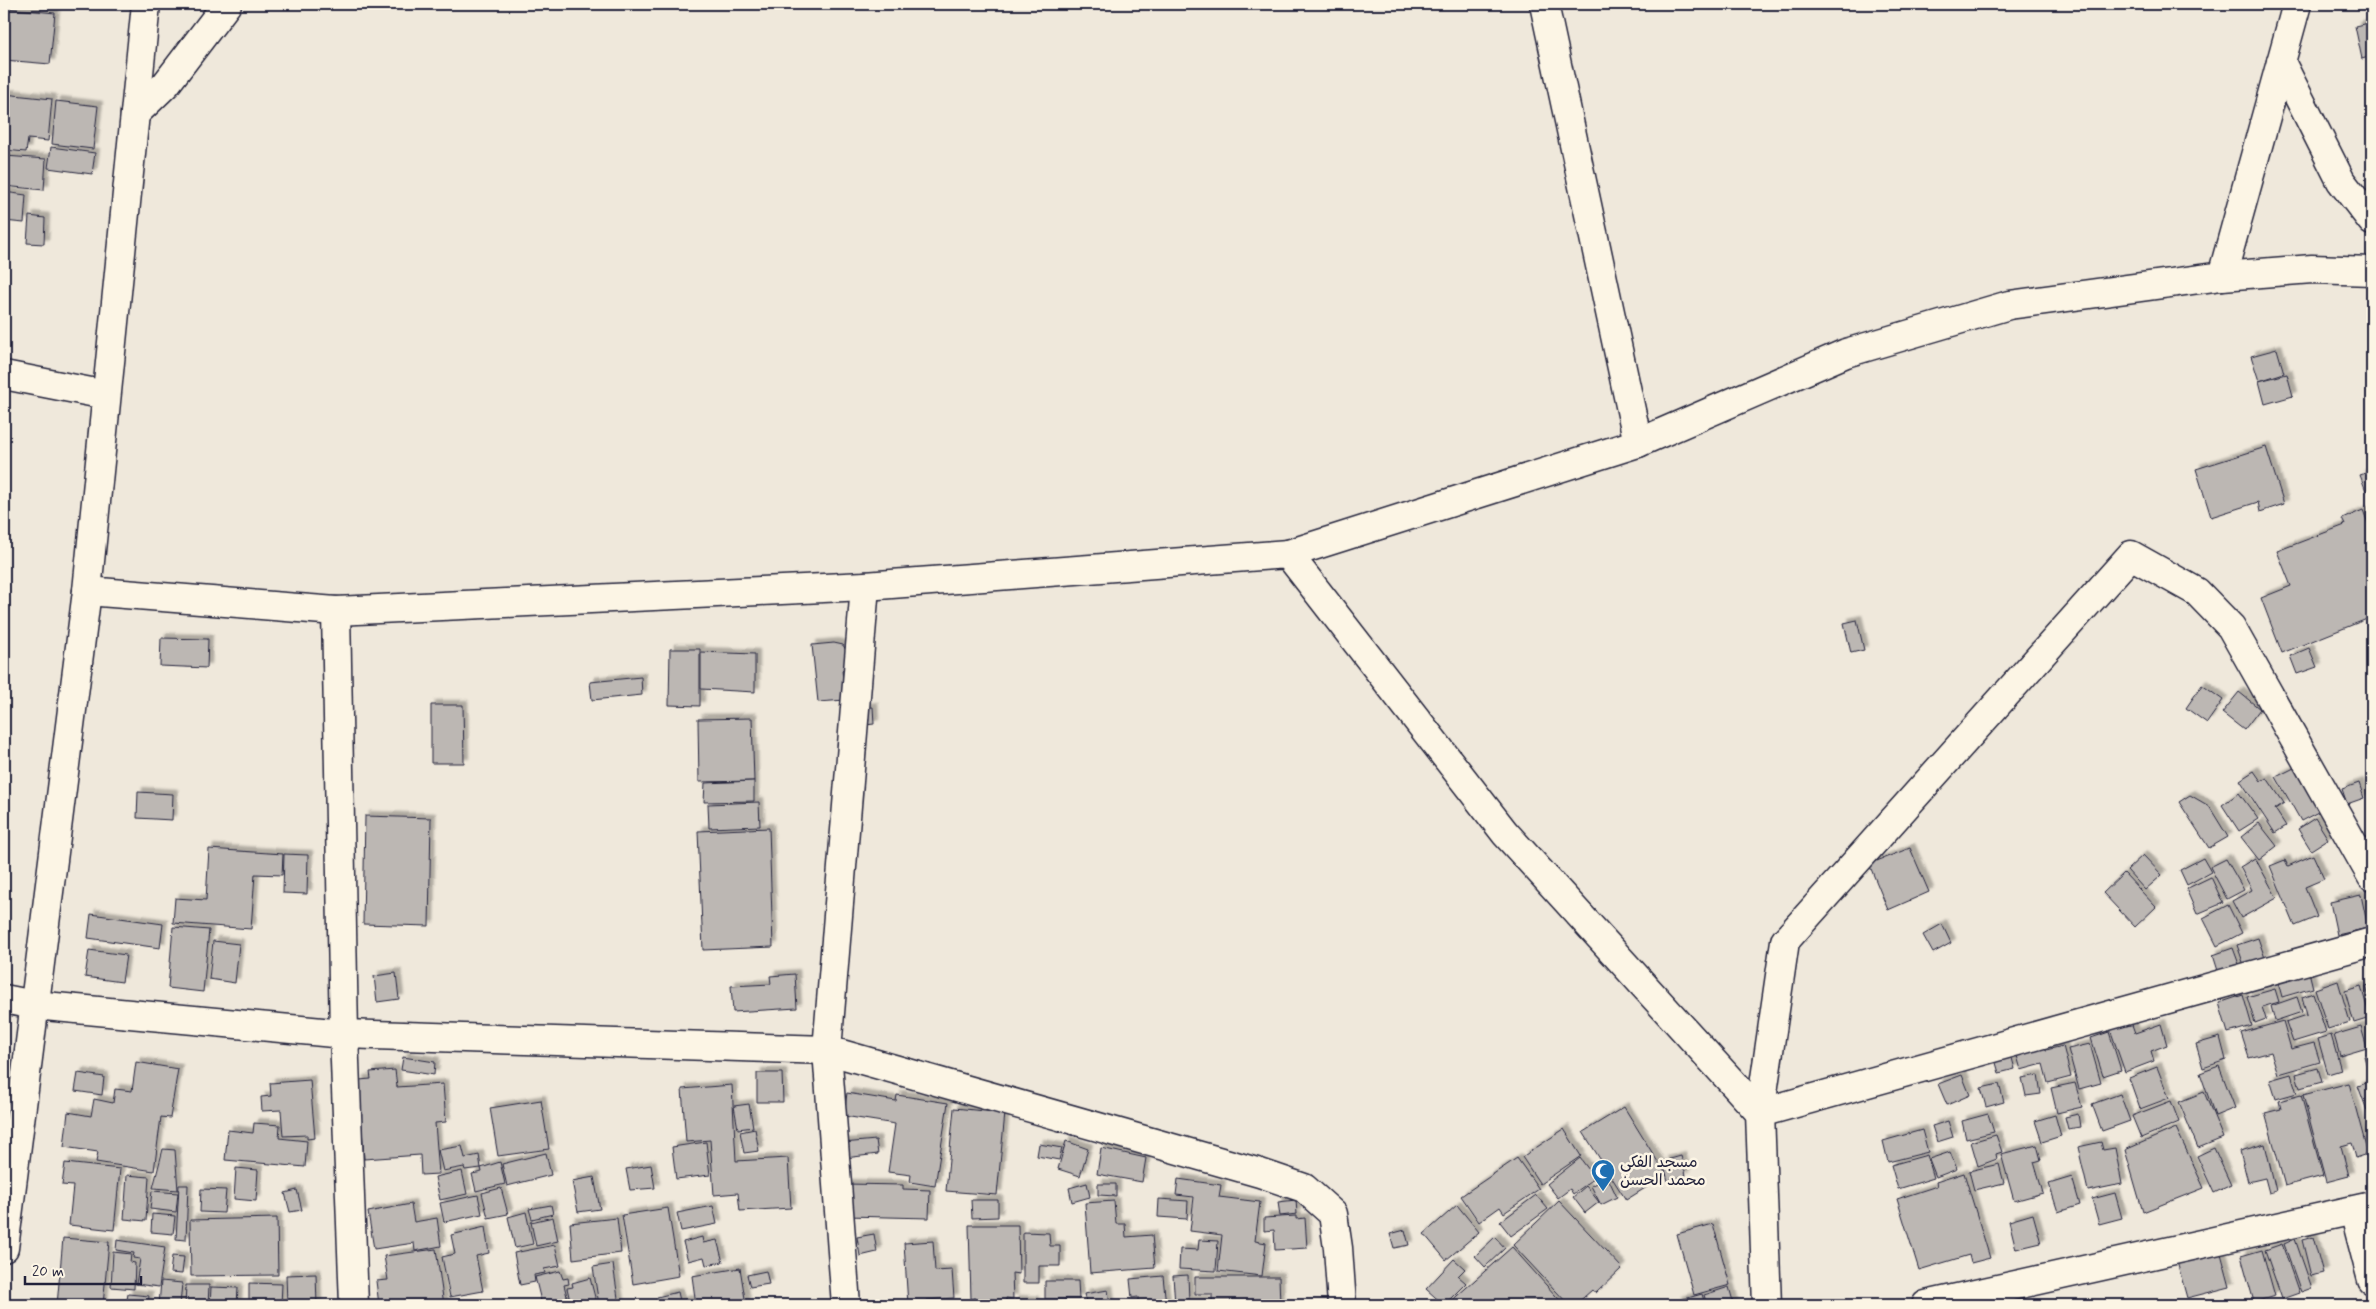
<svg xmlns="http://www.w3.org/2000/svg" width="2376" height="1309" font-family="Mynerve,'Playpen Sans Arabic',sans-serif">
<defs>
<filter id="shadow"><feDropShadow dx="4.5" dy="-4.5" stdDeviation="1" flood-color="#0004"/></filter>
</defs>
<rect width="100%" height="100%" fill="#efe8db"/>
<filter id="ink" filterUnits="userSpaceOnUse"><feTurbulence type="fractalNoise" baseFrequency=".02" numOctaves="2"/><feDisplacementMap in="SourceGraphic" scale="10" xChannelSelector="R" yChannelSelector="G"/><feConvolveMatrix kernelMatrix="1 2 1 2 8 2 1 2 1" color-interpolation-filters="sRGB"/></filter>
<g filter="url(#ink)">
<g fill="#bcb7b3" stroke="#22223b" filter="url(#shadow)">
<path d="M5,8l50,5 -5,51 -46,-4z"/>
<path d="M2372,22v34l-10,3 -7,-33z"/>
<path d="M4,94l48,5 -4,42 -20,-2 -2,13 -22,-2z"/>
<path d="M56,101l42,5 -5,43 -41,-5z"/>
<path d="M51,147l44,6 -3,21 -44,-6z"/>
<path d="M5,156l41,3 -2,31 -40,-4z"/>
<path d="M4,192l22,3 -2,28 -20,-2z"/>
<path d="M29,216l16,2 -1,26 -17,-1z"/>
<path d="M2277,349l7,24 -25,8 -8,-25z"/>
<path d="M2287,374l6,22 -28,8 -6,-23z"/>
<path d="M2266,447l18,57 -24,8 -2,-10 -47,15 -15,-48z"/>
<path d="M2372,471v18l-6,2 -6,-16z"/>
<path d="M2363,510l9,24v83l-90,36 -21,-55 30,-12 -14,-35 68,-26 -3,-6z"/>
<path d="M1857,620l7,30 -13,3 -7,-30z"/>
<path d="M161,638l47,1 -1,29 -47,-2z"/>
<path d="M834,643l9,2 5,9 2,10 -8,6 3,30 -27,2 -6,-57z"/>
<path d="M2309,648l8,19 -20,7 -7,-18z"/>
<path d="M670,649h30v57l-31,-1z"/>
<path d="M701,652l54,2v38l-54,-3z"/>
<path d="M641,677l1,18 -50,5 -2,-18z"/>
<path d="M2202,685l21,15 -16,23 -21,-15z"/>
<path d="M2239,692l21,17 -16,21 -22,-17z"/>
<path d="M431,705h32l1,58h-33z"/>
<path d="M873,707l1,17 -16,2 -2,-17z"/>
<path d="M752,718l2,63 -55,1 -1,-63z"/>
<path d="M2296,767l24,44 -19,10 -25,-44z"/>
<path d="M2254,771l7,10 6,-3 17,25 -9,6 11,17 -11,7 -35,-53z"/>
<path d="M754,781v20l-50,1 1,-19z"/>
<path d="M2359,783l5,15 -17,6 -5,-15z"/>
<path d="M138,792l35,2 -1,26 -35,-2z"/>
<path d="M2239,793l19,26 -19,12 -17,-26z"/>
<path d="M2190,795l19,11 19,31 -19,11 -30,-46z"/>
<path d="M759,802l1,24 -51,2 -1,-24z"/>
<path d="M365,816l66,2 -2,108 -66,-2z"/>
<path d="M2315,818l13,21 -17,11 -13,-21z"/>
<path d="M2259,823l18,23 -18,14 -18,-23z"/>
<path d="M769,828l4,119 -70,3 -5,-119z"/>
<path d="M1910,848l19,44 -41,18 -19,-46z"/>
<path d="M209,849l74,5 -1,21 -27,-1 -4,55 -78,-6 2,-25 31,2z"/>
<path d="M284,854l24,1 -1,39 -24,-1z"/>
<path d="M2143,855l19,20 -17,15 -18,-20z"/>
<path d="M2313,855l11,24 -19,8 12,30 -22,9 -25,-60 15,-6 3,6z"/>
<path d="M2203,858l8,14 -24,13 -7,-15z"/>
<path d="M2255,858l22,40 -36,20 -9,-17 20,-11 -12,-23z"/>
<path d="M2226,859l18,31 -17,9 -17,-32z"/>
<path d="M2124,873l32,34 -21,20 -32,-34z"/>
<path d="M2211,877l12,26 -26,11 -11,-25z"/>
<path d="M2361,895l7,33 -31,7 -7,-33z"/>
<path d="M2228,905l14,28 -25,13 -14,-28z"/>
<path d="M91,914l72,10 -3,24 -72,-10z"/>
<path d="M1942,924l9,19 -18,10 -10,-18z"/>
<path d="M173,927l36,3 -6,62 -35,-4z"/>
<path d="M2258,938l7,20 -21,7 -7,-20z"/>
<path d="M213,941l26,3 -4,39 -26,-4z"/>
<path d="M2233,948l7,19 -21,7 -6,-19z"/>
<path d="M89,950l37,5 -4,27 -37,-5z"/>
<path d="M2309,972l4,16 -31,9 -4,-15z"/>
<path d="M396,973l3,26 -22,3 -3,-26z"/>
<path d="M795,974l2,34 -64,4 -2,-26 40,-2 -1,-8z"/>
<path d="M2338,981l12,41 -22,7 -13,-40z"/>
<path d="M2372,984v26l-6,-24z"/>
<path d="M2361,986l9,32 -16,5 -9,-32z"/>
<path d="M2275,989l4,13 -17,5 4,12 -11,4 -8,-26z"/>
<path d="M2313,993l13,39 -33,10 -7,-20 21,-7 -5,-18z"/>
<path d="M2243,995l9,31 -24,7 -9,-30z"/>
<path d="M2297,997l5,15 -27,9 -4,-15z"/>
<path d="M2283,1021l8,28 23,-6 6,19 -42,12 -7,-22 -22,6 -8,-25z"/>
<path d="M2131,1022l4,11 26,-9 6,21 -16,6 3,10 -29,11 -15,-43z"/>
<path d="M2361,1027l6,21 -27,8 -6,-21z"/>
<path d="M2109,1032l12,38 -18,6 -12,-38z"/>
<path d="M2331,1035l10,35 -13,4 -10,-35z"/>
<path d="M2043,1037l3,13 17,-4 8,31 -23,6 -5,-19 -22,6 -7,-25z"/>
<path d="M2220,1037l6,23 -23,8 -7,-24z"/>
<path d="M2090,1044l11,39 -22,6 -11,-40z"/>
<path d="M2010,1051l5,18 -16,4 -5,-17z"/>
<path d="M2372,1054v31l-8,-29z"/>
<path d="M403,1057l32,5 -1,13 -33,-5z"/>
<path d="M136,1062l42,7 -8,49 -9,-1 -7,54 -58,-9 2,-10 -34,-5 4,-35 23,4 3,-17 19,4 2,-14 17,2z"/>
<path d="M2219,1066l16,42 -20,8 -15,-43z"/>
<path d="M2157,1067l12,31 -29,11 -11,-31z"/>
<path d="M2318,1068l4,14 -22,6 -4,-14z"/>
<path d="M395,1070l2,17 46,-3 3,38 -11,1 4,51 -18,1 -1,-20 -56,4 -5,-79 12,-1 -1,-7z"/>
<path d="M78,1073l26,4 -2,18 -27,-4z"/>
<path d="M757,1073h25l1,29h-26z"/>
<path d="M2291,1074l6,19 -21,6 -6,-19z"/>
<path d="M1962,1075l8,20 -23,10 -9,-21z"/>
<path d="M2038,1075l3,19 -15,2 -4,-18z"/>
<path d="M310,1080l5,58 -8,1v-4l-24,1 -2,-26 -19,1 -1,-14 10,-1 -1,-13z"/>
<path d="M2369,1082l3,10v42l-3,-10h3l-14,-38z"/>
<path d="M2075,1083l7,24 -25,6 -6,-25z"/>
<path d="M2349,1083l19,71 -12,4 -4,-15 -11,3 8,30 -23,6 -23,-87z"/>
<path d="M1999,1084l5,18 -18,5 -5,-19z"/>
<path d="M732,1085l4,76 52,-3 3,50 -51,3 -2,-18 -24,2 -4,-55 -24,2 -4,-53z"/>
<path d="M2204,1092l19,46 -25,10 -19,-46z"/>
<path d="M847,1093l49,8 1,-6 51,8 -13,83 -25,-4 1,-7 -23,-3 7,-48 -51,-8z"/>
<path d="M2120,1094l10,27 -28,10 -10,-27z"/>
<path d="M2301,1095l22,81 -38,10 -20,-73 16,-4 -2,-8z"/>
<path d="M541,1100l8,49 -51,7 -8,-48z"/>
<path d="M2171,1101l8,21 -38,16 -9,-22z"/>
<path d="M749,1104l4,23 -15,2 -4,-23z"/>
<path d="M1624,1107l42,68 -40,25 -43,-68z"/>
<path d="M954,1108l51,5 -8,82 -51,-4z"/>
<path d="M1988,1114l6,18 -28,7 -4,-18z"/>
<path d="M2078,1114l2,13 -12,2 -3,-12z"/>
<path d="M2055,1115l6,21 -19,6 -7,-21z"/>
<path d="M1948,1121l5,16 -16,5 -5,-16z"/>
<path d="M254,1123l26,2 -1,13 28,3 -2,26 -80,-7 3,-30 25,3z"/>
<path d="M2176,1128l28,60 -61,24 -18,-62z"/>
<path d="M755,1129l4,22 -15,2 -4,-21z"/>
<path d="M1564,1129l17,27 -41,28 -18,-27z"/>
<path d="M1922,1130l6,22 -40,10 -5,-21z"/>
<path d="M1996,1135l6,17 -6,2 1,5 -19,7 -7,-24z"/>
<path d="M876,1140l2,14 -33,4 -2,-15z"/>
<path d="M1066,1141l22,8 -8,27 -22,-7z"/>
<path d="M706,1142l4,33 -34,4 -4,-32z"/>
<path d="M2101,1142l2,8 12,-2 7,36 -34,7 -10,-44z"/>
<path d="M1039,1144l23,4 -3,12 -22,-4z"/>
<path d="M2265,1144l11,47 -7,2 -4,-15 -17,4 -8,-31z"/>
<path d="M2037,1145l4,15 -7,2 9,31 -29,8 -13,-47z"/>
<path d="M462,1146l3,12 14,-3 2,13 -16,2 -1,-3 -21,4 -5,-21z"/>
<path d="M1101,1148l45,10 -4,24 -45,-8z"/>
<path d="M2214,1148l17,37 -17,8 -17,-37z"/>
<path d="M163,1149l12,1 3,40 -25,-2z"/>
<path d="M1950,1152l7,17 -21,8 -7,-18z"/>
<path d="M546,1153l5,22 -44,11 -5,-22z"/>
<path d="M1927,1155l7,23 -36,11 -7,-24z"/>
<path d="M1681,1156l5,19 -18,6 -5,-20z"/>
<path d="M1517,1158l22,31 -35,24 -4,-6 -21,15 -18,-26z"/>
<path d="M1580,1158l15,20 -22,16 -3,-5 -12,9 -11,-14z"/>
<path d="M500,1162l5,22 -29,7 -4,-17 10,-2 -1,-4z"/>
<path d="M65,1163l55,6 -6,61 -45,-5 4,-39 -11,-1z"/>
<path d="M1999,1164l5,19 -30,7 -5,-19z"/>
<path d="M651,1165l4,23 -25,2 -4,-21z"/>
<path d="M236,1168l22,2 -2,31 -22,-2z"/>
<path d="M462,1171l5,23 -27,6 -5,-23z"/>
<path d="M1964,1173l26,85 -19,5 -2,-8 -50,15 -22,-71 40,-13 -1,-4z"/>
<path d="M127,1175l22,2 -3,44 -22,-2z"/>
<path d="M594,1177l6,32 -22,3 -6,-31z"/>
<path d="M2072,1177l8,28 -22,7 -9,-28z"/>
<path d="M1608,1178l9,19 -16,8 -10,-19z"/>
<path d="M1178,1179l43,6 -2,12 41,5 -5,39 11,2 -4,33 -44,-5 4,-36 -32,-4 4,-34 -18,-2z"/>
<path d="M1087,1183l3,14 -18,5 -3,-14z"/>
<path d="M846,1184l57,1v4l27,1 -1,28 -83,-2z"/>
<path d="M1098,1184h18v12l-18,-1z"/>
<path d="M179,1185h9l-2,55 -10,-1z"/>
<path d="M1586,1186l13,16 -14,11 -12,-16z"/>
<path d="M501,1188l7,26 -20,4 -6,-25z"/>
<path d="M201,1189l25,1 -2,23 -24,-1z"/>
<path d="M297,1190l5,20 -12,2 -5,-19z"/>
<path d="M152,1191l26,2 -2,19 -26,-3z"/>
<path d="M2115,1193l7,25 -23,6 -7,-25z"/>
<path d="M478,1195l4,19 -38,8 -4,-19z"/>
<path d="M1536,1195l12,14 -37,27 -11,-14z"/>
<path d="M1159,1199l29,2 -1,18 -29,-2z"/>
<path d="M971,1200h27v17l-26,1z"/>
<path d="M1296,1200l1,14 -17,2 -2,-14z"/>
<path d="M1114,1201l2,23h9l1,13 26,-2 3,33 -65,5 -5,-70z"/>
<path d="M1559,1201l63,67 -26,25 -4,-3 -17,15h-6l-56,-60z"/>
<path d="M411,1204l3,18 23,-4 4,28 -26,5 -1,-8 -40,6 -6,-37z"/>
<path d="M551,1205l2,9 -21,5 -3,-10z"/>
<path d="M1457,1205l22,27 -33,28 -22,-26z"/>
<path d="M713,1206l4,18 -36,7 -4,-18z"/>
<path d="M668,1208l11,68 -46,8 -11,-69z"/>
<path d="M526,1212l7,32 -18,4 -7,-31z"/>
<path d="M152,1214l23,2 -2,18 -22,-2z"/>
<path d="M2033,1214l8,29 -25,6 -7,-28z"/>
<path d="M1296,1216v3l9,-1 2,30 -32,2 -1,-20 -10,1v-13z"/>
<path d="M553,1217l5,24 -22,5 -5,-24z"/>
<path d="M277,1218l1,57 -87,1 -1,-56z"/>
<path d="M617,1218l4,35 -48,6 -3,-36z"/>
<path d="M1713,1224l17,61 -36,10 -17,-61z"/>
<path d="M969,1225h49l1,49 -7,-1 1,26 -7,-1v7h-31v-7l-4,1z"/>
<path d="M485,1227l4,26 -13,3 7,35 -33,6 -8,-40 13,-3 -4,-19z"/>
<path d="M1405,1230l4,15 -15,3 -4,-14z"/>
<path d="M1023,1232l26,1 1,13h10v20h-21v17h-16z"/>
<path d="M874,1234l3,18 -17,4 -3,-19z"/>
<path d="M702,1237l1,6 14,-3 6,22 -17,3 -2,-8 -16,4 -5,-19z"/>
<path d="M1495,1237l10,11 -20,19 -10,-11z"/>
<path d="M2313,1237l10,36 -12,3 -9,-36z"/>
<path d="M63,1238l46,4 -6,63h-46z"/>
<path d="M2295,1239l17,49 -11,4 -17,-48z"/>
<path d="M117,1240l48,7 -6,40 -23,-3 4,-25 -7,-1 1,-5 -18,-3z"/>
<path d="M1199,1240l19,1 -2,30 -37,-2 1,-20 18,1z"/>
<path d="M933,1241l2,30 17,-1 2,28 -28,2 1,5h-19l-4,-62z"/>
<path d="M2282,1244l17,49 -17,6 -17,-49z"/>
<path d="M555,1245l5,21 -16,3 1,4 -11,2 1,7 -15,3 -6,-32z"/>
<path d="M2219,1246l11,41 -43,11 -11,-40z"/>
<path d="M1512,1247l52,58h-115l-1,-1z"/>
<path d="M436,1249l8,56h-65l-3,-24 12,-1 -4,-24z"/>
<path d="M2262,1250l13,46 -21,6 -13,-46z"/>
<path d="M113,1252l18,2 -1,8 5,1 -1,26 -23,-2z"/>
<path d="M172,1256l12,1 -2,17 -12,-1z"/>
<path d="M1454,1259l11,10 -7,7 8,7 -22,22 -18,-16z"/>
<path d="M613,1264l6,41h-20l-6,-38z"/>
<path d="M740,1268l6,37h-50l-4,-29z"/>
<path d="M560,1271l3,8 5,-1 1,6 -5,1 5,19 -27,1 -7,-28z"/>
<path d="M766,1271l3,13 -19,3 -3,-12z"/>
<path d="M316,1274l1,31h-30l-1,-30z"/>
<path d="M1188,1275l1,26 16,-1v5h-30l-2,-29z"/>
<path d="M1163,1276l3,29h-36l8,-1v-7l-6,1 -2,-19z"/>
<path d="M1195,1277h84l1,28h-68v-11h-17z"/>
<path d="M590,1278l7,27h-26l-4,-17 6,-1 -1,-4z"/>
<path d="M161,1281l21,2 -2,22h-21z"/>
<path d="M1045,1281h33l1,18h-34z"/>
<path d="M249,1283l33,1 -1,21h-32z"/>
<path d="M186,1285h23l-1,20h-23z"/>
<path d="M211,1287l27,1 -1,17h-27z"/>
<path d="M1729,1287l5,18h-27l-3,-10z"/>
<path d="M1108,1290l2,15h-23l-3,-11z"/>
<path d="M678,1292l2,9 9,-2 1,6h-31l-2,-8z"/>
<path d="M128,1294l21,2 -1,9h-22z"/>
<path d="M1702,1294l3,11h-26l-2,-4z"/>
<path d="M1015,1300l19,1v4h-20z"/>
<rect x="928" y="1304" width="25" height="1"/>
</g>
<g fill="none" stroke-linecap="round" stroke-linejoin="round">
<g stroke="#22223b" stroke-width="31">
<g id="minor">
<path d="M1544,4l94,439"/>
<path d="M2281,62l60,119 31,40"/>
<path d="M135,114l31,-30 61,-80"/>
<path d="M2222,276l90,-7 60,2"/>
<path d="M4,375l102,20"/>
<path d="M1288,554l350,-111 208,-90 163,-48 213,-29 75,-272"/>
<path d="M87,591l249,20 529,-25 423,-32 217,279 255,280 7,192"/>
<path d="M336,611l8,423 10,271"/>
<path d="M2372,877l-141,-250 -34,-35 -66,-37 -346,386 -25,172 612,-171"/>
<path d="M4,999l30,6 310,29 483,16 433,123 44,15 29,26 5,34 4,57"/>
<path d="M2354,1211l18,69"/>
<path d="M4,1248l83,-657 59,-587"/>
<path d="M846,1305l-19,-255 38,-464"/>
<path d="M1926,1305l446,-99"/>
</g>
</g>
<use href="#minor" stroke="#fcf5e5" stroke-width="28"/>
</g>
</g>
<defs>
<g id="mosque-pin" transform="scale(1.25)"><path d="M0 17L-7.5 6A9.5 9.5 0 1 1 7.5 6Z" fill="#1f6fb2" stroke="#fcf5e5"/><path d="M3.5-4.9A6 6 0 1 0 3.5 4.9A5 5 0 1 1 3.5-4.9Z" fill="#fff"/></g>
</defs>
<g fill-rule="evenodd">
<use href="#mosque-pin" x="1603" y="1171"/>
</g>
<g text-anchor="middle" dominant-baseline="central" stroke-width="5" stroke-linejoin="round" paint-order="stroke">
<g font-size="16" fill="#22223b" stroke="#fcf5e5" text-anchor="start">
<text x="1620" y="1162">مسجد الفكي<tspan x="1620" dy="18">محمد الحسن</tspan></text>
</g>
</g>
<rect width="2376" height="1309" fill="none" stroke="#fcf5e5" stroke-width="20"/>
<rect x="10" y="10" width="2356" height="1289" fill="none" stroke="#22223b" stroke-width="2" filter="url(#ink)"/>
<path d="M25 1276v8h116v-8" fill="none" stroke="#22223b" stroke-width="2.5"/>
<text x="32" y="1276" font-size="15" fill="#22223b" stroke="#fcf5e5" stroke-width="4" paint-order="stroke">20 m</text>
</svg>
